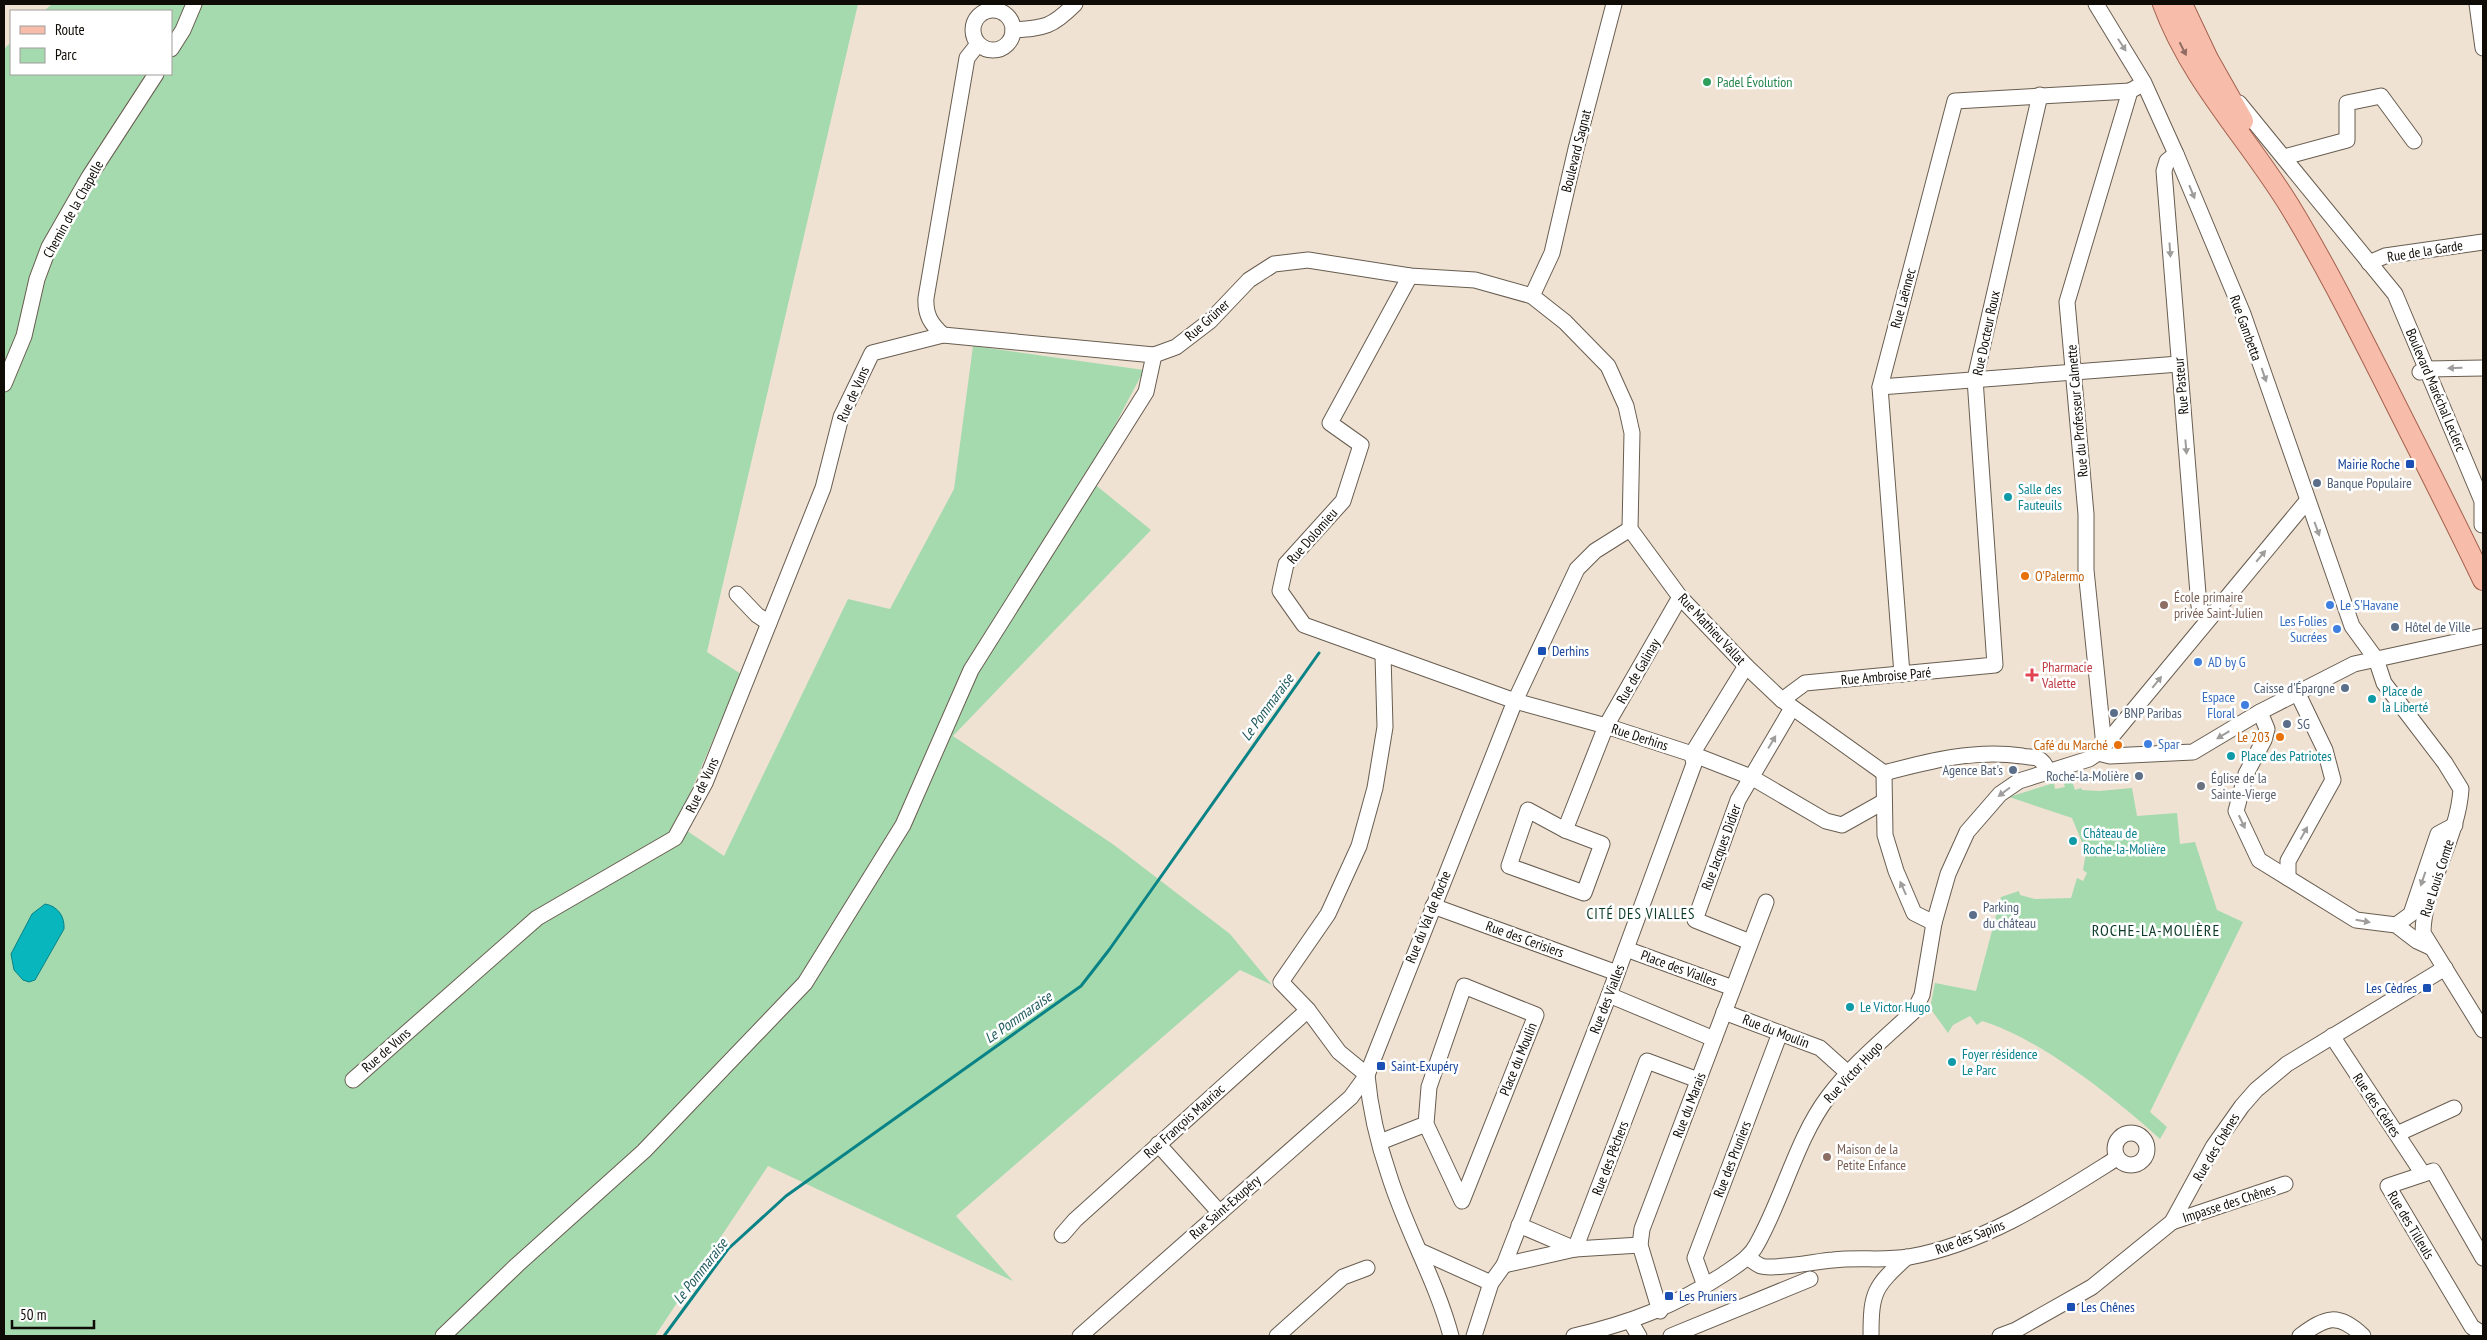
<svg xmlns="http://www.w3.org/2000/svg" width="2487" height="1340" font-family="'PT Sans Narrow',sans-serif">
<rect width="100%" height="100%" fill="#efe2d3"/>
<g fill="#a5daae">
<path d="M52,4h806l-151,648 34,22 -64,150 47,32 124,-257 42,10 64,-120 19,-143 171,24 -57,108 64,52 -198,206 161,109 116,89 42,51 -32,-15 -284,246 57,65 -245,-115 -113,170h-651v-1287l7,-7v32h160v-63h-127z"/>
<path d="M2071,778l4,12 6,-2 1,2 17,1 33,-3 5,28 40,-3 3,31 15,-2 22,68 26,12 -93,190 17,15 -7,12c-45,-41 -121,-101 -178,-118l-5,4 -7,-9 -17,9 -5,8 -18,-25 5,-25 41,8 25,-94 18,-6 1,4 15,4 36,-1 6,-20 6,3 4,-8 -4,-3 3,-18 -14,-34 -63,-21 45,-14 1,6 10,-2 -2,-7z"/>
</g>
<path fill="#08b6be" stroke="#0a8387" d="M45,904c13,2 20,13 19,25l-29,51 -6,2 -6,-2 -9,-10 -3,-16 21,-40z"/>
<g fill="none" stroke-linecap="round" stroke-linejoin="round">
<path stroke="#0a8387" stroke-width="3" d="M664,1336l64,-87 58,-53 295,-210 28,-36 210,-297"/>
<g stroke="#685d50" stroke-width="17">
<g id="minor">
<path d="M2096,4l48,79 32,71 67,160 109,312 24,33 8,24 61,80 16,26c-3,50 -38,98 -38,144l60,97"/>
<path d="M2477,4l6,44"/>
<circle cx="993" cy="30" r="20"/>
<path d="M1013,30c32,-2 39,-3 62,-26"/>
<path d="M171,49l12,-19 11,-26"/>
<path d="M2239,103l156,191 87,207v24"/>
<path d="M2176,154l-9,7 -3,10 35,435 8,14"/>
<path d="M2284,157l63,-17v-37l34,-7 33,45"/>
<path d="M2369,263l16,-7 98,-14"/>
<path d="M1410,276l-80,147 31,22 -18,56 -57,63 -6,27 24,34 211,76 91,25 86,28 59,23 75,44 16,4 41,-23"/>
<path d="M1532,296l20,-43 24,-104 38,-145"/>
<path d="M943,335c-12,-11 -18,-20 -17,-37l41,-240 11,-14"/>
<path d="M2420,372l7,-3 56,-1"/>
<path d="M4,384l20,-48 13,-57 12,-32 40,-70 67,-103"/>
<path d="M1880,387l299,-23"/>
<path d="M737,594l20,21 12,8"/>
<path d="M1902,674l-22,-287 75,-286 175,-10"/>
<path d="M1782,700l23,-17 190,-18 -20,-286 65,-284"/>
<path d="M2260,712l7,17 -3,11 -18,34 -10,37 23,49 97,60 40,5 21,16 13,6"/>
<path d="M2104,746l-18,-176v-56l-19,-212 63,-211 9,-5"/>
<path d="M2098,753l12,3 83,-4 67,-40 94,-48 129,-28"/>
<path d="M1884,773c45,-12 91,-24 138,-17 5,1 11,1 15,2 7,3 9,9 12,15"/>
<path d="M1884,773l1,62 11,36 18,42 20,10"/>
<path d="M1528,810l37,20 37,14 -18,49 -75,-27z"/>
<path d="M1565,830l41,-104 74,-129"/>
<path d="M2288,878v-17l45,-81 -8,-30 -28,-58"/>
<path d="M1433,906l184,67"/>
<path d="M2396,925l15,-11 27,-80 17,-9"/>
<path d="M1750,942l-55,-22 43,-120 54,-92"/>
<path d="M1626,949l107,39"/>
<path d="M1609,995l105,44"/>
<path d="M1724,1012l96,36 29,26"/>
<path d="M2332,1036l91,138"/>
<path d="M1367,1075l-28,-23 -31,-42 -27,-28 47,-68 31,-68 16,-58 10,-61 -2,-72"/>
<path d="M353,1080l184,-162 138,-80 30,-55 118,-295 18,-71 31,-64 71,-18 211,20 22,-8 34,-26 39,-41 25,-16 34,-4 102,16 65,4 57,16 33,26 43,44 18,40 6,27 -2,96 50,68 66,69 36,34 102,73"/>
<circle cx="2131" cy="1149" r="16"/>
<path d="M2397,1134l57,-26"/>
<path d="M1380,1142l46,-18 3,-37 35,-101 72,29 -74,186 -36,-77"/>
<path d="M1158,1144l62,69"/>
<path d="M2172,1222l113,-38"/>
<path d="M1519,1225l56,24 72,-188 51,19"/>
<path d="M1062,1235l13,-15 233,-210"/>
<path d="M1420,1251l71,32"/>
<path d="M1748,1258c4,2 8,6 13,8 12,4 57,-5 72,-6 25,-3 51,1 76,-3 77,-14 143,-58 208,-99"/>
<path d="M2483,1258l-50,-87 -45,15 84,141 11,7"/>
<path d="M1504,1265l71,-16 65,-4"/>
<path d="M1705,1286l-10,-28 85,-225"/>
<path d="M1660,1311l-20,-66 2,-16 124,-327"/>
<path d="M1630,1321l9,15"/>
<path d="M443,1336l74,-71 127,-114 161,-168 98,-158 68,-155 175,-278 8,-37"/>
<path d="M1080,1336l271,-239 16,-22"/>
<path d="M1277,1336l66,-59 24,-9"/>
<path d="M1451,1336c-15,-56 -45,-106 -62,-161 -11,-32 -19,-67 -22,-100l148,-374 62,-132 18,-18 35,-22"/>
<path d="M1474,1336l17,-53 13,-18 105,-270 85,-231 -2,-10 54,-88"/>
<path d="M1574,1336c56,-13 101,-30 150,-62 13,-9 26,-16 33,-30 26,-46 40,-106 71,-147 24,-32 57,-59 86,-86l8,-16 12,-72 14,-49 19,-42 33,-38 19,-13 70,-22 9,-6 209,-252"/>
<path d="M1671,1336l139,-57"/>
<path d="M1871,1336c0,-44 3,-49 36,-79"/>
<path d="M2000,1336l16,-6 76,-43 80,-65 41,-75 29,-41 14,-16 31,-26 158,-96"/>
<path d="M2300,1336c26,-19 38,-24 63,0"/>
</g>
</g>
<g stroke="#a4614d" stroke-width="22">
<g id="major">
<path d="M2163,4c28,76 84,133 126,201 36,59 67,121 98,182 32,64 65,128 96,193"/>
<path d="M2182,4l26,55 35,62"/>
</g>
</g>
<use href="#minor" stroke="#fff" stroke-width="15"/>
<use href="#major" stroke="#f8bcab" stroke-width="20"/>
</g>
<defs><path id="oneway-solid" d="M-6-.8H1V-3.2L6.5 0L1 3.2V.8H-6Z" transform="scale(1.25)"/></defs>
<g fill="#9f9d9b">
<use href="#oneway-solid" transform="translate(2122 45) rotate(57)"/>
<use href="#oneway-solid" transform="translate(2192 192) rotate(68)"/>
<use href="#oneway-solid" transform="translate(2170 250) rotate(86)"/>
<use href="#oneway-solid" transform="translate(2455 368) rotate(179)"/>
<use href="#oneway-solid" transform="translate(2264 375) rotate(71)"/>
<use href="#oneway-solid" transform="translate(2186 447) rotate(85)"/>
<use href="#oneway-solid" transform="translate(2317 529) rotate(70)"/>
<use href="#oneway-solid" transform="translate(2261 556) rotate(-50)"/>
<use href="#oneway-solid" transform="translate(2157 682) rotate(-51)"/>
<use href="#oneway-solid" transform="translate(2223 735) rotate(149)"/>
<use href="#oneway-solid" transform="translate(1772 742) rotate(-59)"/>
<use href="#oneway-solid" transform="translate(2004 792) rotate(143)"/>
<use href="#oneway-solid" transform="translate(2242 822) rotate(65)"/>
<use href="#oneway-solid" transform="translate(2304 833) rotate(-61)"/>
<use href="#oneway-solid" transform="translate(2423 879) rotate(109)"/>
<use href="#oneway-solid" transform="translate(1903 888) rotate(-114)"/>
<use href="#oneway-solid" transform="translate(2363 921) rotate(10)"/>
</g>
<use fill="#8f6c61" href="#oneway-solid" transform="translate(2183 49) rotate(63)"/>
<circle fill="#2e9e5b" stroke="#fff" stroke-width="2" cx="1707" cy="82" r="5"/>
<g fill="#1a4fb4" stroke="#fff" stroke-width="2">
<rect x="2405" y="459" width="10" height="10" rx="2.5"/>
<rect x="1537" y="646" width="10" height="10" rx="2.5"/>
<rect x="2422" y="983" width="10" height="10" rx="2.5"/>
<rect x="1376" y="1061" width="10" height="10" rx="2.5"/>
<rect x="1664" y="1291" width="10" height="10" rx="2.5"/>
<rect x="2066" y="1302" width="10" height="10" rx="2.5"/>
</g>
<g fill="#5c6f8a" stroke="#fff" stroke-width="2">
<circle cx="2317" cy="483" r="5"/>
<circle cx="2395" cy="627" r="5"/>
<circle cx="2345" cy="688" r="5"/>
<circle cx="2114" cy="713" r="5"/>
<circle cx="2287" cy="724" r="5"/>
<circle cx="2013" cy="770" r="5"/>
<circle cx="2139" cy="776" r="5"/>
<circle cx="1973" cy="915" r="5"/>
</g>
<g fill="#0f9aa8" stroke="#fff" stroke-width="2">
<circle cx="2008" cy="497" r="5"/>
<circle cx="2372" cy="699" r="5"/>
<circle cx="2231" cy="756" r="5"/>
<circle cx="2073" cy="841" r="5"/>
<circle cx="1850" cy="1007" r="5"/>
<circle cx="1952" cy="1062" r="5"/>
</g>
<g fill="#e8710a" stroke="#fff" stroke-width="2">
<circle cx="2025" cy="576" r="5"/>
<circle cx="2280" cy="737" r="5"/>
<circle cx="2118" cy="745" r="5"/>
</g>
<g fill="#8d6e63" stroke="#fff" stroke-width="2">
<circle cx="2164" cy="605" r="5"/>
<circle cx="1827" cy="1157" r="5"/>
</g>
<g fill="#3f7fe0" stroke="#fff" stroke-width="2">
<circle cx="2330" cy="605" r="5"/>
<circle cx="2337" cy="629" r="5"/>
<circle cx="2198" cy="662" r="5"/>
<circle cx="2245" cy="705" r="5"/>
<circle cx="2148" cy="744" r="5"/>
</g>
<path fill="#e0444e" stroke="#fff" stroke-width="2" d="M2029.5 667.5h5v5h5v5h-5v5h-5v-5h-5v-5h5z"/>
<circle fill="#6b7280" stroke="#fff" stroke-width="2" cx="2201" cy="786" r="5"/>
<g text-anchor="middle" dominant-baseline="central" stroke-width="5" stroke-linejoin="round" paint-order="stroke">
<g font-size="14" fill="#27864d" stroke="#fff" text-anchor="start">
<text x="1717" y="82">Padel Évolution</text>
</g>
<g font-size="14" fill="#0f0b06" stroke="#fff">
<text transform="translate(1576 151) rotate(-76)">Boulevard Sagnat</text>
<text transform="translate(73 209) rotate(-61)">Chemin de la Chapelle</text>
<text transform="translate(2425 251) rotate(-9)">Rue de la Garde</text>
<text transform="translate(1903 298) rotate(-75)">Rue Laënnec</text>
<text transform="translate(1207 320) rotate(-42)">Rue Grüner</text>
<text transform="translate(2246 328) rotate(70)">Rue Gambetta</text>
<text transform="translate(1986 333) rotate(-78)">Rue Docteur Roux</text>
<text transform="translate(2181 386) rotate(-95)">Rue Pasteur</text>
<text transform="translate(2436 390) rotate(67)">Boulevard Maréchal Leclerc</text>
<text transform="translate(853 394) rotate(-66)">Rue de Vuns</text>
<text transform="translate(2077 411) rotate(-95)">Rue du Professeur Calmette</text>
<text transform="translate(1312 536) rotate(-49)">Rue Dolomieu</text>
<text transform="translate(1712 629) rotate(47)">Rue Mathieu Vallat</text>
<text transform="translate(1638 671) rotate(-60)">Rue de Galinay</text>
<text transform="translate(1886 676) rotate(-5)">Rue Ambroise Paré</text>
<text transform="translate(1640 737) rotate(18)">Rue Derhins</text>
<text transform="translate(702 785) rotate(-65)">Rue de Vuns</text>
<text transform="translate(1721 847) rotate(-70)">Rue Jacques Didier</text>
<text transform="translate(2437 878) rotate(-72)">Rue Louis Comte</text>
<text transform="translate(1428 917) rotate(-68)">Rue du Val de Roche</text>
<text transform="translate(1525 939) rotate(20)">Rue des Cerisiers</text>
<text transform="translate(1679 968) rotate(20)">Place des Vialles</text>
<text transform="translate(1607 999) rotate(-69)">Rue des Vialles</text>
<text transform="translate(1776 1031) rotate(21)">Rue du Moulin</text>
<text transform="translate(386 1050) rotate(-41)">Rue de Vuns</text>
<text transform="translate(1518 1059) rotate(-68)">Place du Moulin</text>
<text transform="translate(1853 1072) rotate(-47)">Rue Victor Hugo</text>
<text transform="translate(1689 1105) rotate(-69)">Rue du Marais</text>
<text transform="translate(2377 1105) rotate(56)">Rue des Cèdres</text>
<text transform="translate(1184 1121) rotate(-42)">Rue François Mauriac</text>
<text transform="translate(2216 1147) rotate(-59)">Rue des Chênes</text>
<text transform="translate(1610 1158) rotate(-69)">Rue des Pêchers</text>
<text transform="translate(1732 1159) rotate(-69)">Rue des Pruniers</text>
<text transform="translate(2229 1203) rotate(-18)">Impasse des Chênes</text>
<text transform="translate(1225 1207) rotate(-41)">Rue Saint-Exupéry</text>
<text transform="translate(2411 1225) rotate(59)">Rue des Tilleuls</text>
<text transform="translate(1970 1237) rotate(-21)">Rue des Sapins</text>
</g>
<g font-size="14" fill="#164399" stroke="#fff" text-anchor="start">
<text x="2400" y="464" text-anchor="end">Mairie Roche</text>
<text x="1552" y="651">Derhins</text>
<text x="2417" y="988" text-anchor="end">Les Cèdres</text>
<text x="1391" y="1066">Saint-Exupéry</text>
<text x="1679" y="1296">Les Pruniers</text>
<text x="2081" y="1307">Les Chênes</text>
</g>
<g font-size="14" fill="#4e5e75" stroke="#fff" text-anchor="start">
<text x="2327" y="483">Banque Populaire</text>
<text x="2405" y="627">Hôtel de Ville</text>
<text x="2335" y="688" text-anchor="end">Caisse d'Épargne</text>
<text x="2124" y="713">BNP Paribas</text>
<text x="2297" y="724">SG</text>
<text x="2003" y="770" text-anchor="end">Agence Bat's</text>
<text x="2129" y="776" text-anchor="end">Roche-la-Molière</text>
<text x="1983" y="907">Parking<tspan x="1983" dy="16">du château</tspan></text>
</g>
<g font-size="14" fill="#0d838f" stroke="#fff" text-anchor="start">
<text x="2018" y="489">Salle des<tspan x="2018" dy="16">Fauteuils</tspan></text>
<text x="2382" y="691">Place de<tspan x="2382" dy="16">la Liberté</tspan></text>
<text x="2241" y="756">Place des Patriotes</text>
<text x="2083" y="833">Château de<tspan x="2083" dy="16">Roche-la-Molière</tspan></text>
<text x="1860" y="1007">Le Victor Hugo</text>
<text x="1962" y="1054">Foyer résidence<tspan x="1962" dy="16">Le Parc</tspan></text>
</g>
<g font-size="14" fill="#c56008" stroke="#fff" text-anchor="end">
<text x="2035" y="576" text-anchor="start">O'Palermo</text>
<text x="2270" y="737">Le 203</text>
<text x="2108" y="745">Café du Marché</text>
</g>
<g font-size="14" fill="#785e54" stroke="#fff" text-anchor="start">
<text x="2174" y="597">École primaire<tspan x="2174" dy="16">privée Saint-Julien</tspan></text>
<text x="1837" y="1149">Maison de la<tspan x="1837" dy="16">Petite Enfance</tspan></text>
</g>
<g font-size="14" fill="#366cbe" stroke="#fff" text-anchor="start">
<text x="2340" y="605">Le S'Havane</text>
<text x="2327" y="621" text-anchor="end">Les Folies<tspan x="2327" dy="16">Sucrées</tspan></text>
<text x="2208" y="662">AD by G</text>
<text x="2235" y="697" text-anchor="end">Espace<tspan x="2235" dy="16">Floral</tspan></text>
<text x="2158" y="744">Spar</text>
</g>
<g font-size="14" fill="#be3a42" stroke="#fff" text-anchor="start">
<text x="2042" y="667">Pharmacie<tspan x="2042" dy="16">Valette</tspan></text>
</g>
<g font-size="14" fill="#5b616d" stroke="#fff" text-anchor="start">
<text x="2211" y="778">Église de la<tspan x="2211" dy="16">Sainte-Vierge</tspan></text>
</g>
<g font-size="15" font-style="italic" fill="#215c5f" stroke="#fff">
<text transform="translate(1267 707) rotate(-54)">Le Pommaraise</text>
<text transform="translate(1018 1017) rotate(-35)">Le Pommaraise</text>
<text transform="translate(700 1271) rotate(-52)">Le Pommaraise</text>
</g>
<g font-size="15" letter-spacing="1" fill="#0b3926" stroke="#fff">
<text x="1641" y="913">CITÉ DES VIALLES</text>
</g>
<g font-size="16" letter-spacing="1" fill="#0b3926" stroke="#fff">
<text x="2156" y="930">ROCHE-LA-MOLIÈRE</text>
</g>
</g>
<rect width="2487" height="1340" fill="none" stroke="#0f0b06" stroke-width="10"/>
<rect x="10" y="10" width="162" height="65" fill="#ffffff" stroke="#9f9d9b"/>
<rect x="20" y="26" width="25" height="8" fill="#f8bcab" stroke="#9f9d9b"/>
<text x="55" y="35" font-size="15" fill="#0f0b06">Route</text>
<rect x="20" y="48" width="25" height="15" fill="#a5daae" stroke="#9f9d9b"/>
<text x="55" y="60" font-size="15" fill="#0f0b06">Parc</text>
<path d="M12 1320v8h82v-8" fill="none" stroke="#0f0b06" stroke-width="2.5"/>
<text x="20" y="1320" font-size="15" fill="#0f0b06" stroke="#ffffff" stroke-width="4" paint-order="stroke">50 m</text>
</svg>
